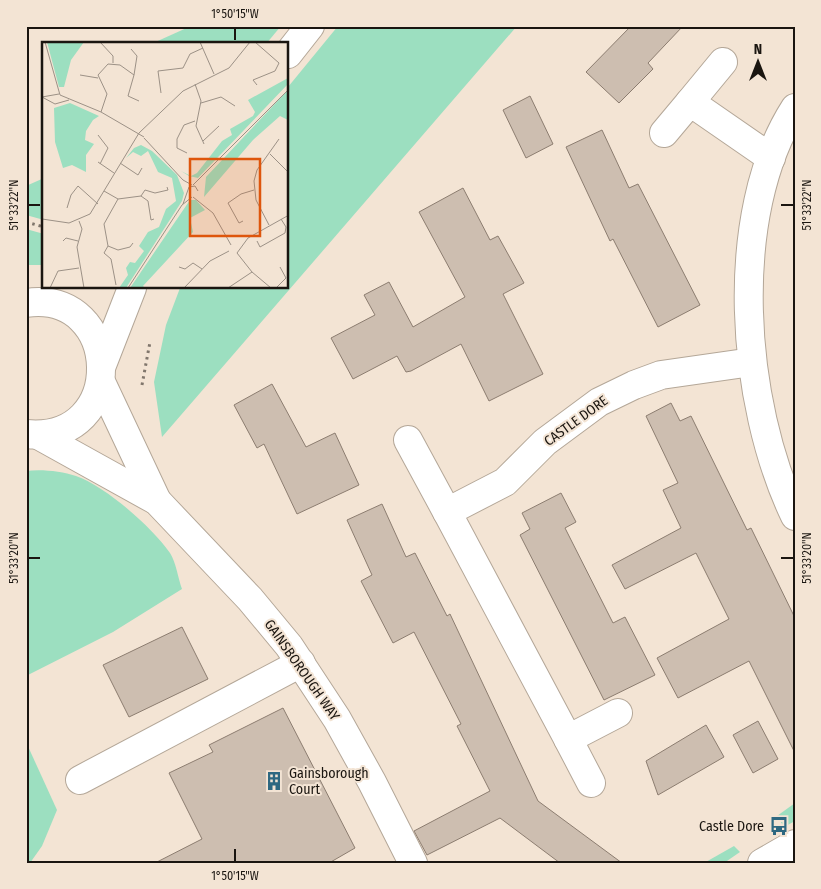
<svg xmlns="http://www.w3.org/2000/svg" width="821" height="889" font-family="'Fira Sans Condensed',sans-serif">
<rect width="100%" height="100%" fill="#f3e4d4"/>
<g fill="#9cdfc0">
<path d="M191,26h90l-15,18h-115z"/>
<path d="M338,26h179l-355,411 -8,-55 12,-57 14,-37h108v-201z"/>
<path d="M44,178v42l-18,-5v-29z"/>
<path d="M26,229l18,5v31h-18z"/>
<path d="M26,471c15,-2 35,0 50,5 29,10 76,51 94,77 6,9 8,25 12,36l-69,43 -87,44z"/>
<path d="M26,742l31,68 -15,36 -12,17h-4z"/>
<path d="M795,803v18l-11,6 -7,-11z"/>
<path d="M734,846l6,6 -16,11h-20z"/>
</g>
<g fill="#cdbeb0" stroke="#8c7d70">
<path d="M631,26h52l-35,37 5,6 -34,34 -33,-31z"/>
<path d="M530,96l23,48 -27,14 -23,-48z"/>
<path d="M602,130l27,58 9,-4 62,121 -42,22 -45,-88 -3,2 -44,-94z"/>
<path d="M463,188l27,52 8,-4 26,47 -21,11 40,80 -54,27 -28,-57 -50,27 -5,1 -9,-16 -44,23 -22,-41 44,-23 -11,-20 25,-13 24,45 52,-30 -46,-85z"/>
<path d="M272,384l34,63 29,-14 24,52 -62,29 -33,-70 -7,4 -23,-43z"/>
<path d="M671,403l9,18 11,-5 56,114 4,-2 44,90v135l-46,-92 -71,37 -21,-40 72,-39 -33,-66 -71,36 -13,-24 69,-37 -18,-38 15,-7 -32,-67z"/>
<path d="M561,493l15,29 -11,6 48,95 12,-6 30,58 -51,25 -84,-165 10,-6 -8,-16z"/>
<path d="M382,504l24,53 9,-4 32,63 3,-2 88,187 84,62h-62l-60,-45 -73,37 -13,-24 76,-40 -33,-65 4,-2 -47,-92 -21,11 -32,-62 11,-6 -25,-55z"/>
<path d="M182,627l26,52 -79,38 -26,-52z"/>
<path d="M283,708l72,140 -26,15h-174l47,-24 -33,-66 44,-21 -4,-7z"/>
<path d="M758,721l20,38 -25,14 -20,-38z"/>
<path d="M706,725l18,32 -66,38 -12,-34z"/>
</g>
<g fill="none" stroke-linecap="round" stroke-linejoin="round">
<g stroke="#b4a798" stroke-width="30">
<g id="minor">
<path d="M690,102l33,-40"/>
<path d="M795,108c-69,107 -54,296 0,408"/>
<path d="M664,133l26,-31 81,56"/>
<path d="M101,382l56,119"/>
<path d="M38,435l119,66 93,98 39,47 48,73 35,63 41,81"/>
<path d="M408,440l39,72"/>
<path d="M618,713l-50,26 -121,-227 58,-30 40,-40 54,-40 35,-17 27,-10 91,-13"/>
<path d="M568,739l23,44"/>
<path d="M80,780l221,-117"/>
<path d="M762,863l33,-19"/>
</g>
</g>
<g stroke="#b4a798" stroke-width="30">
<g id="major">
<path d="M288,54l22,-28"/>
<path d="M26,303c97,-14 103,141 0,131"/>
<path d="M102,365l30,-77"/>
</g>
</g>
<g stroke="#80766c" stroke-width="3" stroke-dasharray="2.5 4" stroke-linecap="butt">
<path d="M26,222l18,5"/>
<path d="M142,385l8,-43"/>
</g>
<use href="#minor" stroke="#fff" stroke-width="28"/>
<use href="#major" stroke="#fff" stroke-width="28"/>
</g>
<path fill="none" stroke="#1a1510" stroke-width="2" d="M235,28v12M28,205h12M781,205h13M28,558h12M781,558h13M235,849v13"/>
<defs>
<g id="building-bare" transform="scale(1.5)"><path d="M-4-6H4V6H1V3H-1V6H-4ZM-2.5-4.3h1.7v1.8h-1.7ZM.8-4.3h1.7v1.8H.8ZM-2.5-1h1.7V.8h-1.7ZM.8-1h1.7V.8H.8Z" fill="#2e6881" stroke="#f3e4d4" stroke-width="2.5" paint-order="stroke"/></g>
<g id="bus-bare" transform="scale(1.5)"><path d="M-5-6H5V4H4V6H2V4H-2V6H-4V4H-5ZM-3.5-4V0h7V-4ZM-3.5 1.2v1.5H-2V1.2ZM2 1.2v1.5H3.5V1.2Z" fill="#2e6881" stroke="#f3e4d4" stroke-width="2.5" paint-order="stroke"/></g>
</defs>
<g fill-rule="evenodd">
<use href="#building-bare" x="274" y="781"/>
<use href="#bus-bare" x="779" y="826"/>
</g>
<g text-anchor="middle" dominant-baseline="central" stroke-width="4" stroke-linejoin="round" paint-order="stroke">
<g font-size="14" fill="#1a1510" stroke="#f3e4d4">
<text transform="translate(576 421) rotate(-36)">CASTLE DORE</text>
<text transform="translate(302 670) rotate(55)">GAINSBOROUGH WAY</text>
</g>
<g font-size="14" fill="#1a1510" stroke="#f3e4d4" text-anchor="start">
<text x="289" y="773">Gainsborough<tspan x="289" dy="16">Court</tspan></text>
<text x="764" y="826" text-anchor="end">Castle Dore</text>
</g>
</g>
<g transform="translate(42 42)">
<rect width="246" height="246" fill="#f3e4d4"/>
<path d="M5,0h37l-13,18 -7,27h-5zM246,36v6l-90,94 -9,-2 -8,-5 10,5 6,-3 25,-32 10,-6 -2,-6 23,-13 2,-4 -7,-12zM246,48v30l-8,-4 -27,24 -49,57 2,-20zM28,61l29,13 -6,4 -7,11 -1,9 9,4 -8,11v17l-14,-7 -9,3 -8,-26 -1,-34zM99,103l11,6 25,24 7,18 -2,8 -56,87h-7l9,-13 -2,-7 4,-6 5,1 9,-12 -5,-5 9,-14 11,-5 7,-18 10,-8 -4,-23 -14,-6 -10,-21 -7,5 -8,-4 -7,6 8,-10zM148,158h6l9,10 -15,8 3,14 -50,54 2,2h-15z" fill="#9cdfc0"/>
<path fill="none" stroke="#9c9186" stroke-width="1" d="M3,0l15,53 41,17 43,25M58,0l13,14v7M158,0l14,32M213,0l24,21 -4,8 -22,9 4,5M89,7l6,7 -3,19M38,33l18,3M153,42l6,17 -5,25 8,18M119,51l-3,-22 25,-3 7,-14 13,-6M0,55l13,7 14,-4M0,55l17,-3M159,61l20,-6 14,9M59,70l6,-18 -9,-19 10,-11 12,1 14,10 -6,21 11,5M97,91l44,-42 46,-23 21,-26M56,93l10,13 -8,16M102,96l39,42 9,5M161,99l16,-15M145,111l-10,-5v-9l7,-14 11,-4M228,112l19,19M56,120l16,11M78,121l18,12 4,-7M151,143l96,-96M62,149l14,8 -14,25 4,22M99,154l4,-6 10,3 13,-3 -1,-3M99,154l7,5 3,19 3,-1M151,155l20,16 18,32M76,157l23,-3M141,162l6,-17 6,-1 3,5M25,166l4,-13 7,-9 20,18M0,177l27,4 21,-9 49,-81M37,179l3,8 -5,18 7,41M201,179l-4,2 -11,-20 13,-9 13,-4M227,183l-13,-25 -2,-19 3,-11 22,-31M21,199l3,-3 12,3M215,199l3,6 25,-14 1,-6 -5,-8M66,204l-4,7 7,6 5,26M66,204l10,4 12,-3 3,-4M195,211l11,-15 41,-23M195,211l15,19 19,16M137,225l6,2 8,-6 9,6M8,246l8,-17 21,-3M86,246l54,-83 10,-8M142,246l26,-27 19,-10M186,246l24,-16M234,246l10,-10 -6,-11"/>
<path fill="#de560c" fill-opacity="0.15" stroke="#de560c" stroke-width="2.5" d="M148,117h70v77h-70z"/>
<rect width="246" height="246" fill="none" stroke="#1a1510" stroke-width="2.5"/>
</g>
<rect width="821" height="889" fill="none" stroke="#f3e4d4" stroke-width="55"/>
<g transform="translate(758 62)" stroke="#f3e4d4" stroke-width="4" paint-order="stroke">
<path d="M0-4L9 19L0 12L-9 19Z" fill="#1a1510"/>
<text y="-8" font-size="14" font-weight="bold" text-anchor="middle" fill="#1a1510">N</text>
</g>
<rect x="28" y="28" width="766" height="834" fill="none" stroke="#1a1510" stroke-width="2"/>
<g font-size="12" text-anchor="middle" fill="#1a1510">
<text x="235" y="18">1°50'15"W</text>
<text transform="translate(14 205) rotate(-90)" y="4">51°33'22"N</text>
<text transform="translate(807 205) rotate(-90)" y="4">51°33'22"N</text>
<text transform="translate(14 558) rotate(-90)" y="4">51°33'20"N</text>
<text transform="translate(807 558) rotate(-90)" y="4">51°33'20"N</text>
<text x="235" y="880">1°50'15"W</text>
</g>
</svg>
